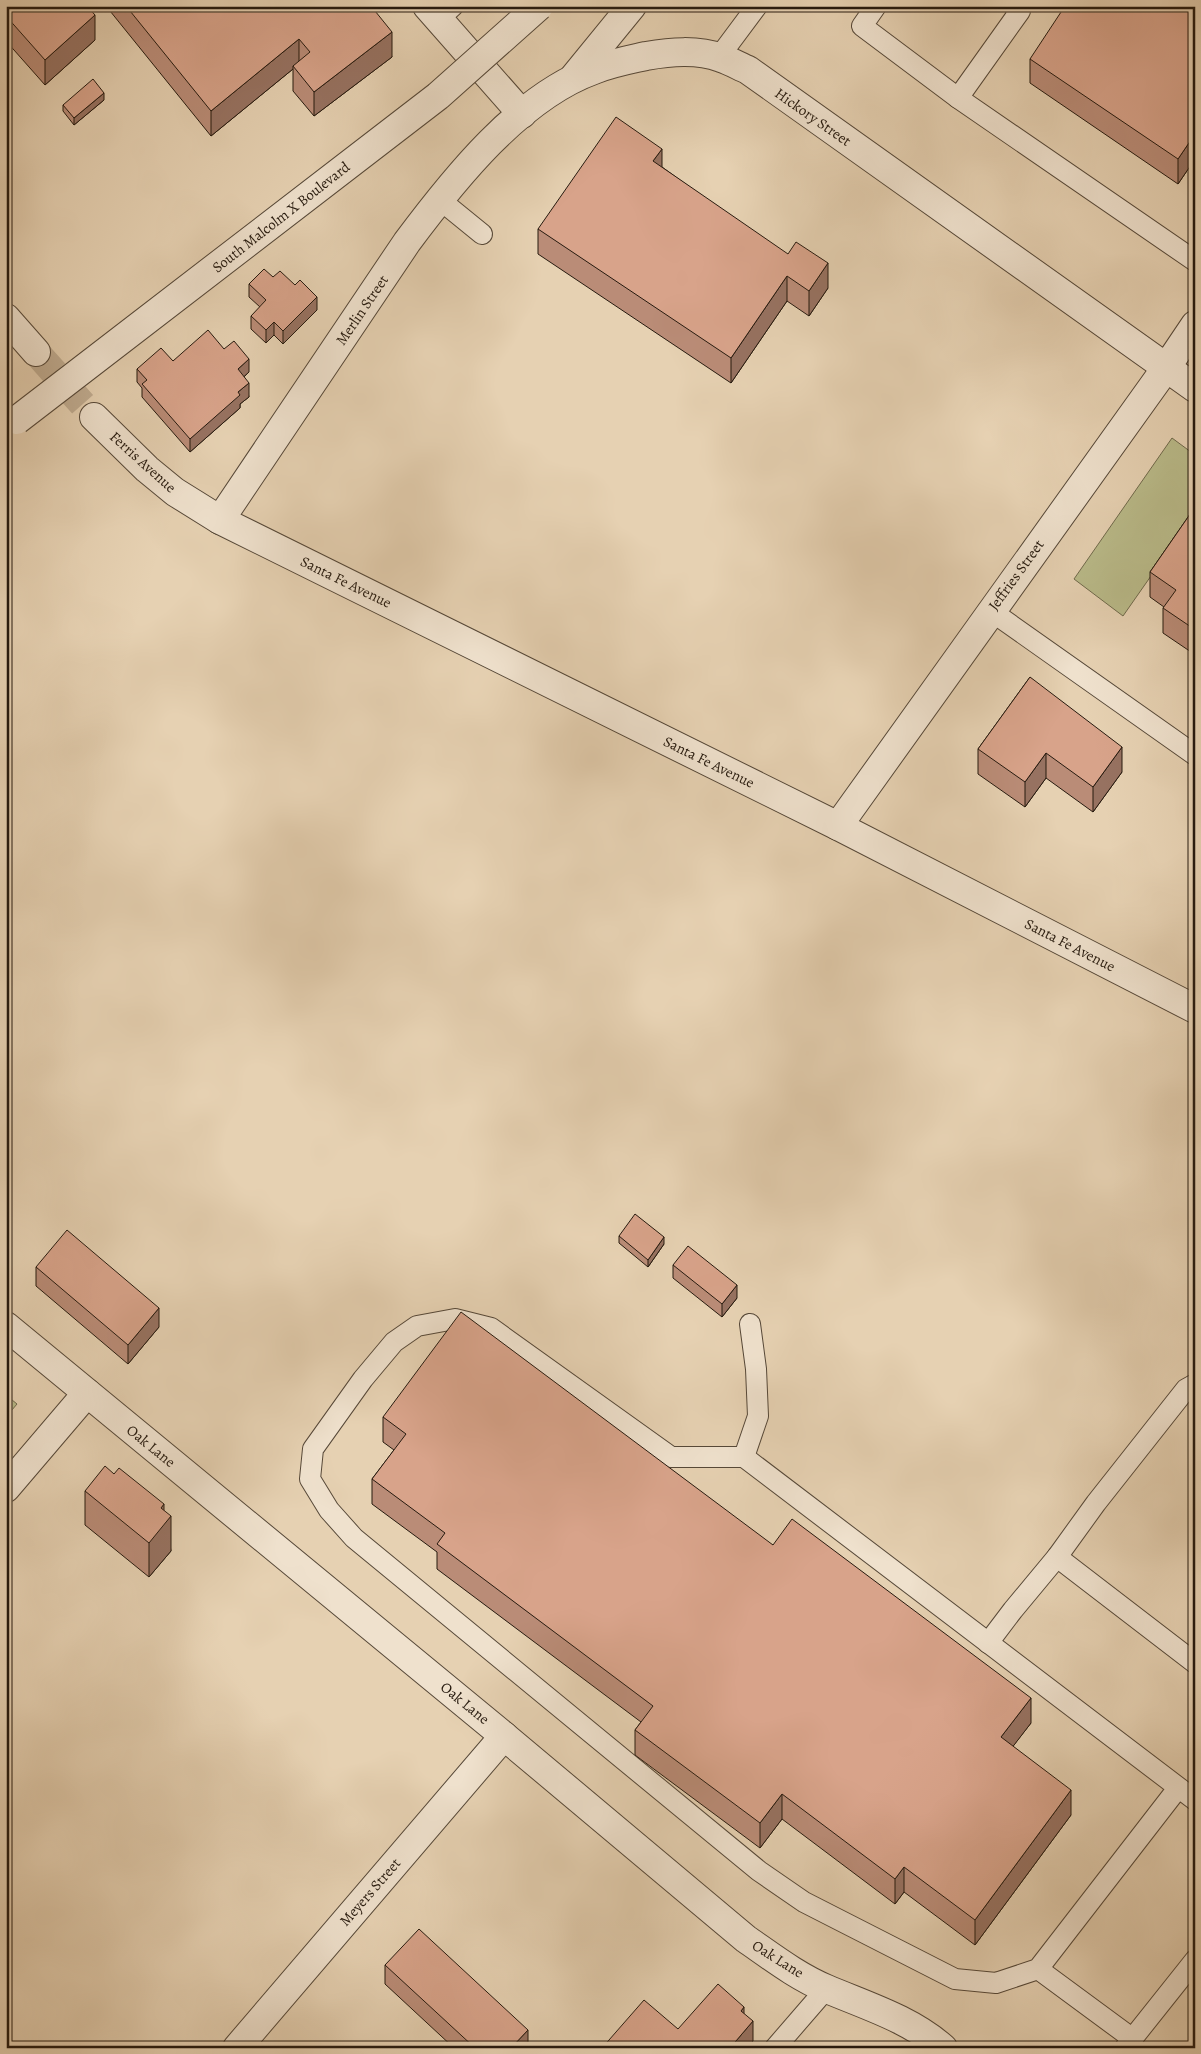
<svg xmlns="http://www.w3.org/2000/svg" width="1201" height="2054" font-family="Alegreya,serif">
<rect width="100%" height="100%" fill="#e6d1b2"/>
<filter id="stains"><feTurbulence type="fractalNoise" baseFrequency=".004" numOctaves="4"/><feColorMatrix values="0 0 0 0 .2 0 0 0 0 .09 0 0 0 0 .02 0 0 0 .5 -.17"/></filter>
<radialGradient id="worn" r=".72"><stop offset=".6" stop-color="#630" stop-opacity="0"/><stop offset="1" stop-color="#630" stop-opacity=".3"/></radialGradient>
<g fill="#b9ba89" stroke="#706a4c">
<path d="M1172,438l23,17v58l-72,103 -49,-37z"/>
<path d="M6,1395l11,9 -11,13z"/>
</g>
<g fill="none" stroke-linecap="round" stroke-linejoin="round">
<path stroke="#c0ac91" stroke-width="28" stroke-dasharray="28 14" stroke-linecap="butt" d="M36,352l58,65"/>
<g stroke="#564838" stroke-width="22">
<g id="service">
<path d="M876,6l-14,20 96,72"/>
<path d="M1014,6l6,5 -62,87 237,163"/>
<path d="M438,20l15,-14"/>
<path d="M719,57l38,-51"/>
<path d="M439,199l43,35"/>
<path d="M991,611l204,144"/>
<path d="M744,1457l14,-41 -2,-47 -6,-45"/>
<path d="M1057,1557l138,106"/>
<path d="M988,1643l25,-33 44,-53 39,-54 90,-114 9,-5"/>
<path d="M1178,1788l-140,181 -42,14 -41,-4 -151,-77 -45,-31 -405,-333 -25,-28 -19,-31 3,-30 50,-70 31,-37 23,-16 38,-7 36,9 180,129h73l451,343"/>
<path d="M1038,1969l95,70"/>
<path d="M775,2048l51,-59"/>
<path d="M1125,2048l70,-88"/>
</g>
</g>
<g stroke="#564838" stroke-width="30">
<g id="minor">
<path d="M427,6l95,108"/>
<path d="M574,77l58,-71"/>
<path d="M6,318l30,34"/>
<path d="M94,417l53,52 28,23 45,28 618,306 357,183"/>
<path d="M220,520l187,-278c47,-63 112,-145 187,-172 17,-7 34,-10 52,-14 24,-4 51,-7 75,2 9,3 18,8 27,12l447,318"/>
<path d="M838,826l328,-458 29,-43"/>
<path d="M6,1326l498,410 242,203c26,18 52,38 81,50 40,17 83,30 116,59"/>
<path d="M6,1488l81,-95"/>
<path d="M237,2048l267,-312"/>
</g>
</g>
<use href="#service" stroke="#efe1cd" stroke-width="20"/>
<use href="#minor" stroke="#efe1cd" stroke-width="28"/>
<g stroke="#564838" stroke-width="30" stroke-linecap="butt">
<path id="tertiary-bridge" d="M17,420l421,-324 101,-90"/>
</g>
<use href="#tertiary-bridge" stroke="#efe1cd" stroke-width="28"/>
</g>
<g fill="#ba8c77" stroke="#261a0f">
<path d="M6,6l89,34 -50,45 -39,-44z"/>
<path d="M106,6h265l21,51 -78,59 -21,-25v-22l-82,67z"/>
<path d="M1195,6v153l-17,25 -148,-101v-24z"/>
<path d="M104,100l-30,25 -11,-14v-6z"/>
<path d="M662,167l166,121 -19,28 -22,-15 -56,82 -193,-129v-25z"/>
<path d="M273,277l44,33 -34,34 -9,-9 -8,8 -15,-14v-13l9,-9 -11,-10v-13z"/>
<path d="M224,349l25,23 -5,5 5,20 -9,7v4l-50,44 -48,-55v-9l-5,-6v-13z"/>
<path d="M1195,507l-1,147 -31,-21v-25l1,-1 -14,-10v-25z"/>
<path d="M1030,677l92,95 -29,40 -47,-34 -21,29 -47,-33v-25z"/>
<path d="M619,1236l45,8 -16,23 -29,-24z"/>
<path d="M673,1265l64,33 -15,19 -49,-39z"/>
<path d="M36,1267l123,60 -31,37 -92,-78z"/>
<path d="M383,1417l390,128 258,178 -18,23 58,69 -96,130 -71,-53 -9,12 -113,-85 -22,29 -125,-93v-25l6,-8 -204,-153v-17l-65,-48v-25l22,-29 -11,-8z"/>
<path d="M114,1474l50,37 7,40 -22,26 -64,-52v-34z"/>
<path d="M385,1965l143,83h-74l-69,-64z"/>
</g>
<g fill="#977261" stroke="#261a0f">
<path d="M95,15v25l-50,45v-25z"/>
<path d="M392,32v25l-78,59v-24z"/>
<path d="M299,39v25l-6,2v3l-82,67v-25z"/>
<path d="M104,93v7l-30,25v-7z"/>
<path d="M1195,134v25l-17,25v-25z"/>
<path d="M662,149v25l-9,-13z"/>
<path d="M828,263v25l-19,28v-25z"/>
<path d="M787,276v25l-56,82v-25z"/>
<path d="M317,297v13l-34,34v-13z"/>
<path d="M274,322v13l-8,8v-13z"/>
<path d="M249,359v13l-11,10v-13z"/>
<path d="M249,383v14l-9,7v4l-50,44v-13l48,-47z"/>
<path d="M1195,628v25l-1,1v-25z"/>
<path d="M1122,747v25l-29,40v-25z"/>
<path d="M1046,753v25l-21,29v-25z"/>
<path d="M664,1237v7l-16,23v-7z"/>
<path d="M737,1285v13l-15,19v-13z"/>
<path d="M159,1308v19l-31,37v-19z"/>
<path d="M164,1504v20l7,-8v35l-22,26v-34l12,-35z"/>
<path d="M1031,1698v25l-30,39v-25z"/>
<path d="M1071,1790v25l-96,130v-25z"/>
<path d="M782,1794v25l-22,29v-25z"/>
<path d="M904,1867v25l-9,12v-25z"/>
<path d="M744,2007v19l-3,-15z"/>
<path d="M753,2021v20l-6,7h-17z"/>
<path d="M528,2030v18h-17z"/>
</g>
<g fill="#d8a38a" stroke="#261a0f">
<path d="M6,6h81l8,9 -50,45 -39,-44z"/>
<path d="M126,6h245l21,26 -78,60 -21,-26 17,-14 -11,-13 -88,72z"/>
<path d="M1065,6h130v128l-17,25 -148,-100z"/>
<path d="M93,79l11,14 -30,25 -11,-13z"/>
<path d="M616,117l46,32 -9,12 135,93 8,-12 32,21 -19,28 -22,-15 -56,82 -193,-129z"/>
<path d="M264,269l9,8 7,-6 15,14 5,-5 17,17 -34,34 -9,-9 -8,8 -15,-14 15,-16 -17,-16z"/>
<path d="M208,330l16,19 10,-8 15,18 -11,10 11,14 -11,9 2,3 -50,44 -48,-55 5,-4 -10,-11 24,-21 12,13z"/>
<path d="M1195,507v121l-1,1 -31,-21 13,-18 -26,-18z"/>
<path d="M1030,677l92,70 -29,40 -47,-34 -21,29 -47,-33z"/>
<path d="M635,1214l29,23 -16,23 -29,-24z"/>
<path d="M67,1230l92,78 -31,37 -92,-78z"/>
<path d="M688,1246l49,39 -15,19 -49,-39z"/>
<path d="M461,1312l312,233 19,-26 239,179 -30,39 70,53 -96,130 -71,-53 -9,12 -113,-85 -22,29 -125,-93 18,-24 -216,-162 8,-11 -73,-54 34,-45 -23,-17z"/>
<path d="M105,1466l9,8 5,-6 45,36 -3,4 10,8 -22,27 -64,-52z"/>
<path d="M419,1929l109,101 -17,18h-36l-90,-83z"/>
<path d="M718,1984l26,23 -3,4 12,10 -23,27h-128l42,-48 34,29z"/>
</g>
<g text-anchor="middle" dominant-baseline="central" stroke-width="4.5" stroke-linejoin="round" paint-order="stroke">
<g font-size="15" fill="#261a0f" stroke="#efe1cd">
<text transform="translate(813 117) rotate(35)">Hickory Street</text>
<text transform="translate(281 217) rotate(-38)">South Malcolm X Boulevard</text>
<text transform="translate(362 310) rotate(-56)">Merlin Street</text>
<text transform="translate(143 462) rotate(42)">Ferris Avenue</text>
<text transform="translate(1016 575) rotate(-54)">Jeffries Street</text>
<text transform="translate(346 582) rotate(26)">Santa Fe Avenue</text>
<text transform="translate(709 762) rotate(26)">Santa Fe Avenue</text>
<text transform="translate(1070 945) rotate(27)">Santa Fe Avenue</text>
<text transform="translate(151 1446) rotate(39)">Oak Lane</text>
<text transform="translate(465 1703) rotate(39)">Oak Lane</text>
<text transform="translate(370 1892) rotate(-49)">Meyers Street</text>
<text transform="translate(778 1959) rotate(32)">Oak Lane</text>
</g>
</g>
<rect width="1201" height="2054" fill="none" stroke="#e6d1b2" stroke-width="25"/>
<rect x="8" y="8" width="1186" height="2039" fill="none" stroke="#261a0f" stroke-width="2.5"/>
<rect x="12" y="12" width="1176" height="2029" fill="none" stroke="#261a0f"/>
<rect width="100%" height="100%" filter="url(#stains)"/>
<rect width="100%" height="100%" fill="url(#worn)"/>
</svg>
